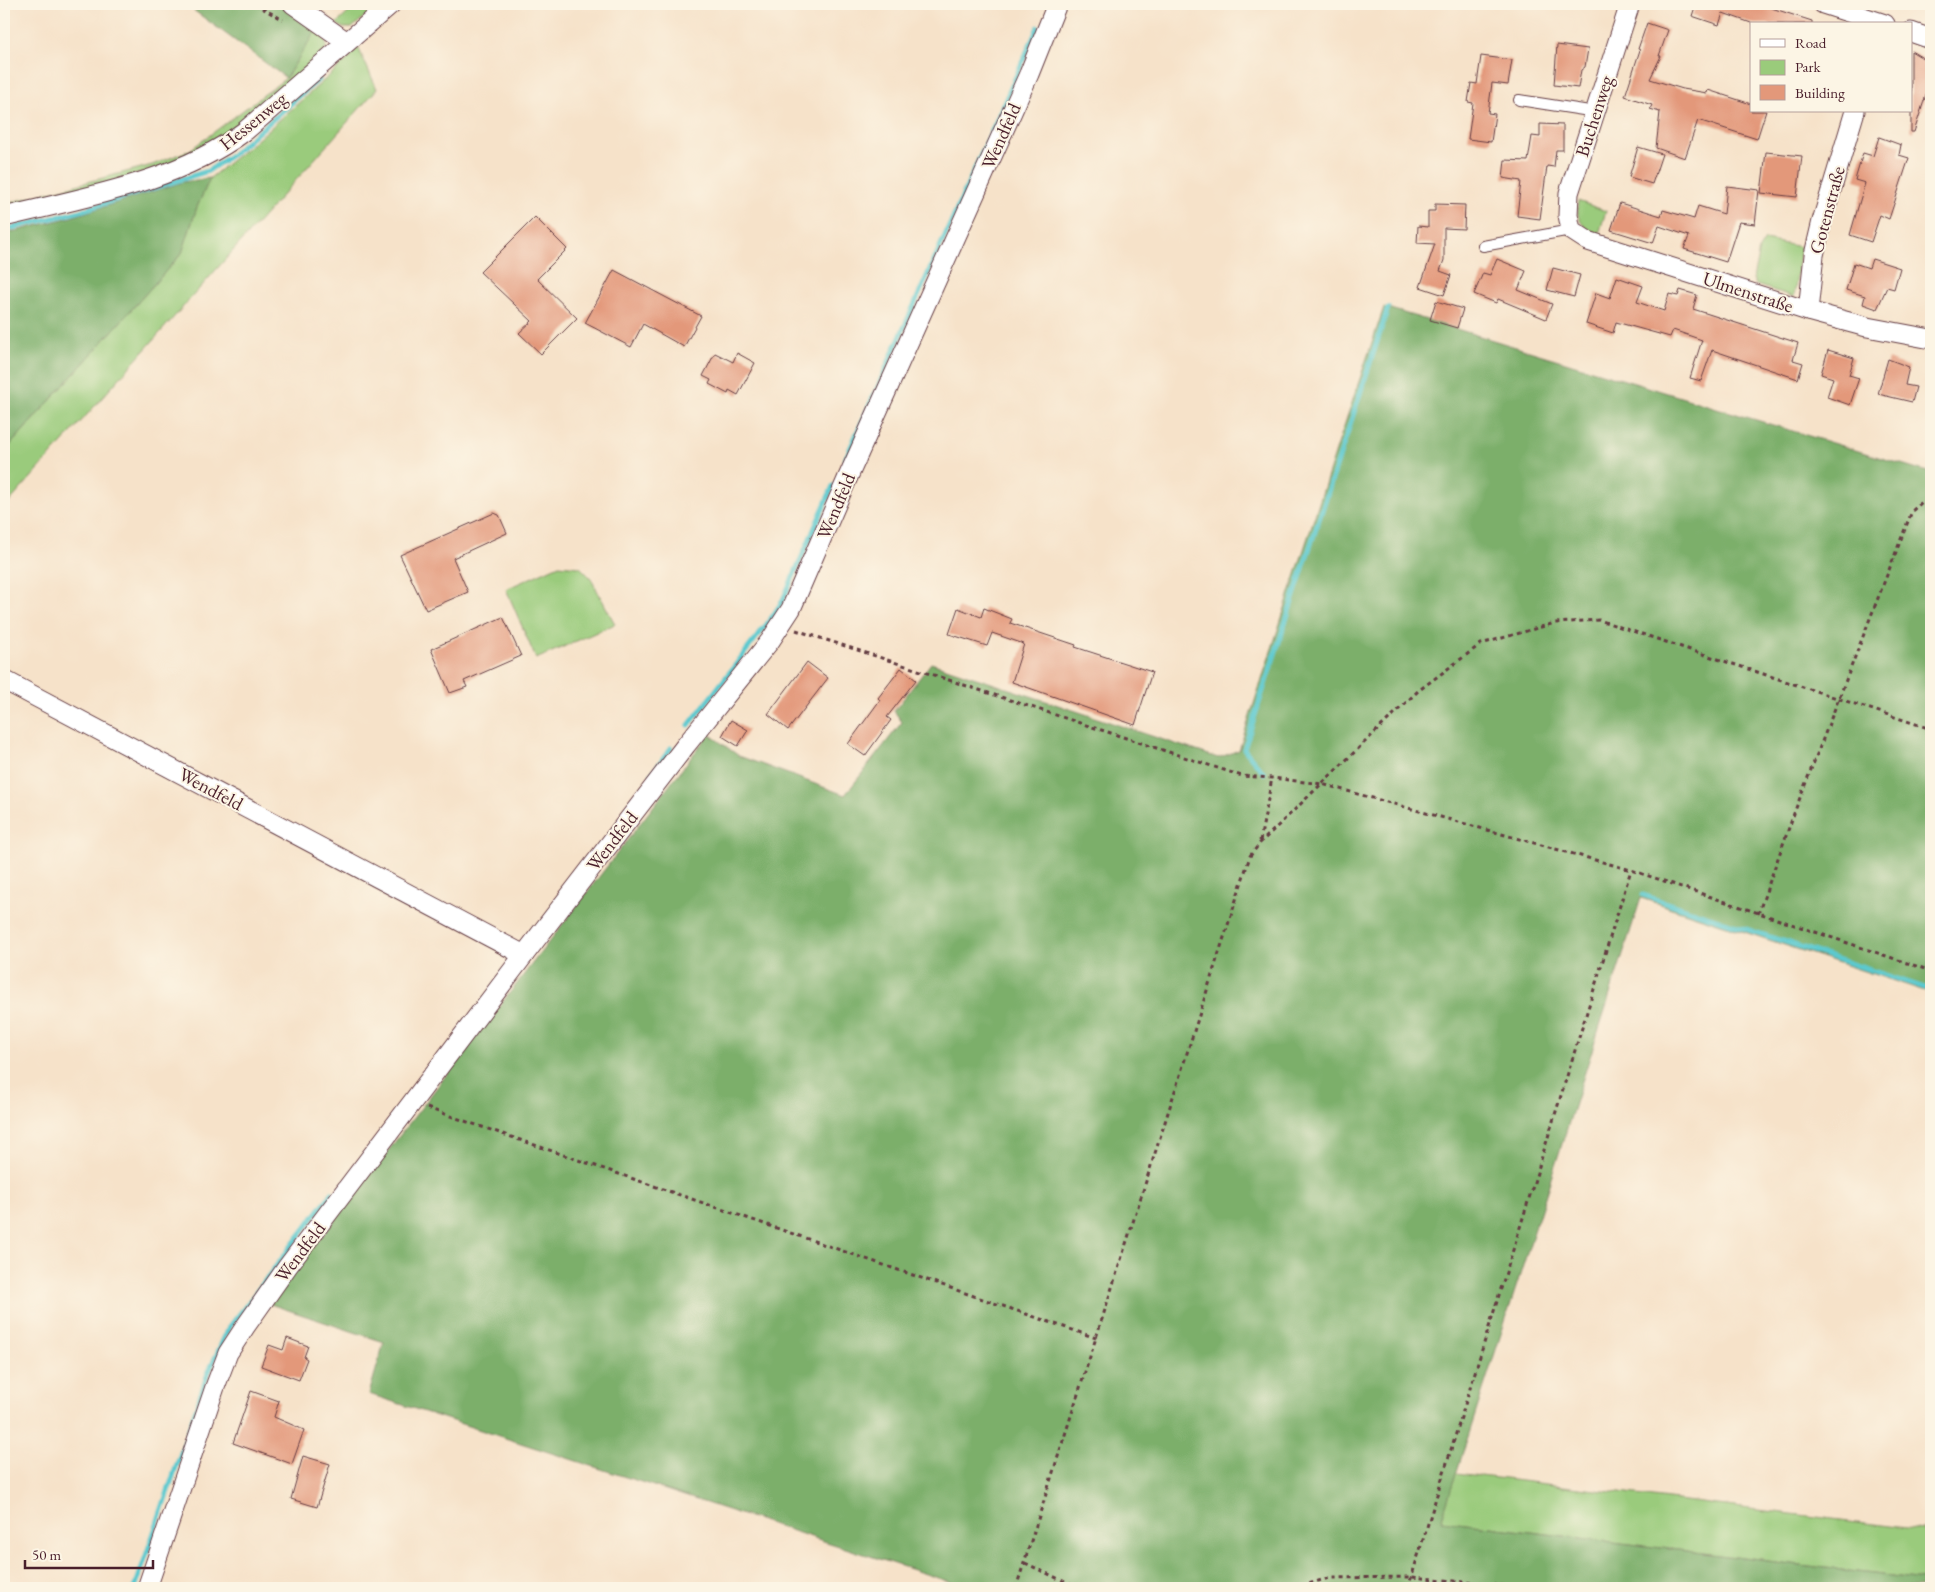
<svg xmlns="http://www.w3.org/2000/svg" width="1935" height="1592" font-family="'EB Garamond',serif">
<rect width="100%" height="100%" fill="#fcf5e5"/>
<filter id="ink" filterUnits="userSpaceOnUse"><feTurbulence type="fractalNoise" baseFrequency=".02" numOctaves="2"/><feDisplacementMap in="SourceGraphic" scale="10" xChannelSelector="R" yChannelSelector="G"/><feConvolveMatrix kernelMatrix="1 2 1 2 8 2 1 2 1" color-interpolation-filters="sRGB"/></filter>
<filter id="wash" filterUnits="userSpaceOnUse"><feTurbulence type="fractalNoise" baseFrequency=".0096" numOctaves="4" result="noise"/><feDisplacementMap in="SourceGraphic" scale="20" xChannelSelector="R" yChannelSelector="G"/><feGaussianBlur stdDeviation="1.12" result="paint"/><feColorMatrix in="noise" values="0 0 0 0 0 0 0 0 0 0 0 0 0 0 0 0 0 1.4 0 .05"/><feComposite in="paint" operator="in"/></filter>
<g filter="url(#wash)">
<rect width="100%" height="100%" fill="#f6e2c9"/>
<g fill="#9acb7b" stroke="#727553">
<path d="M358,4h21l-27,24h-8l-8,-4z"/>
<path d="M317,29c8,8 11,12 8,23l-87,77 -54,32 -180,51v-8l148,-39 38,-15 96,-72z"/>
<path d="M358,47l19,42 -373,419v-56l178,-199 15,-46 13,-29 48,-39 90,-80z"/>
<path d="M1578,201l28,10 -7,23c-17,-6 -24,-15 -21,-33z"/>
<path d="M1765,240l36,7 -7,50 -38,-12 -3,-6 6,-30z"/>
<path d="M559,565l21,2 10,10 25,47 -79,35 -30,-70z"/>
<path d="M1456,1473l475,58v50l-490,-60z"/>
</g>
<g fill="#7baf6b" stroke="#62674b">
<path d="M185,4h93l39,25 -31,49z"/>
<path d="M210,178l-13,29 -15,46 -178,199v-218l67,-17 112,-35z"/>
<path d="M1384,307l547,166v520l-290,-95 -200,623 490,60v7h-962l-600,-194 15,-52 -114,-38 439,-570 30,22 106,39 57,-73 -8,-11 37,-48 287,95 21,-8 102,-315z"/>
</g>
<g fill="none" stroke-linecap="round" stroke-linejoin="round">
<g stroke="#5cc9cf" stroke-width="5">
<path d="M4,230l73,-18 131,-41 25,-17 86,-75"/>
<path d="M845,460l193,-433"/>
<path d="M689,725l81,-105 12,-18 51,-116"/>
<path d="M1264,773l-20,-24 144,-441"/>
<path d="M652,774l19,-26"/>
<path d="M1643,895l288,95"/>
<path d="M135,1588l72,-212 21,-47 104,-136"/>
</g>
</g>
<g id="blocks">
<g fill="#e3987a">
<path d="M1696,4l6,2v-2h57l53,17v3h-58l-31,-11 -4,12 -27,-9z"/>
<path d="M1647,23l21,7 -9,26h2l-11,23 33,10 24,4 1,-3 43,14v7h15l-9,28 -59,-19 -13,38 -29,-10 4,-36 -10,-3 2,-4 -27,-9 15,-46 -2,-1z"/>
<path d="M1557,45l31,4 -3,18 -4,3 -3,18 -24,-3z"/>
<path d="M1911,51l20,12v16l-17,53h-3z"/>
<path d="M1481,56l31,4 -4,25 -16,-2 -4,30 7,1 -4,28 -23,-3 5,-36 -5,-1 3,-19 6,1z"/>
<path d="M1540,124l23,1v25h-7l-2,17 -7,-1 -7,53 -23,-3 4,-35 -18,-3 2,-18 23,1 4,-25 8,1z"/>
<path d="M1879,137l22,8 -2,10 10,3 -20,61 -9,-4 -9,27 -21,-7 15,-52 -10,-3 8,-27 10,3z"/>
<path d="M1638,147l24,7 -10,30 -23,-7z"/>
<path d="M1766,152l36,4 -5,41 -36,-4z"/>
<path d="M1727,186l32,4 -4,34 -16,-2 -13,40 -42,-13 5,-13 -30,-10 -6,17 -42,-13 9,-27 41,13 2,-6 31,9 4,-13 26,8z"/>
<path d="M1435,204l30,1 -1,24 -20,-1v32l-4,11 11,4 -7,20 -24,-8 15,-43 -18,-1 1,-17 10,1v-16h7z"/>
<path d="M535,217l32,32 -30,30 40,39 -36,36 -22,-21 13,-12 -52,-49z"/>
<path d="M1497,259l29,12 -8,19 34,14 -6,15 -48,-20 -2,4 -22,-9 9,-21 7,2z"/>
<path d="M1872,259l28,9 -6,21 -7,-2 -10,22 -14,-5 2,-8 -19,-6 8,-27 15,5z"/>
<path d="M1553,268l27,7 -6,22 -27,-7z"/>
<path d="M614,270l87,46 -17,31 -41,-23 -12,23 -46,-24z"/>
<path d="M1617,277l26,9 -6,16 27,9 5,-17 9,2 2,-6 17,5 -4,14 105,34 -5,17 10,3 -5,16 -86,-29 -11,31 -11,-3 12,-38 -29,-10 -3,7 -54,-15 -3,11 -27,-9 10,-31 14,5z"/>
<path d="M1436,301l27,8 -6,19 -27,-8z"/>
<path d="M1828,350l26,8 -5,17 10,3 -9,27 -23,-8 6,-19 -12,-4z"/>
<path d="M715,353l18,9 4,-9 18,10 -17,32 -9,-5 -1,4 -19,-10 2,-4 -8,-4z"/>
<path d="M1888,359l21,8 -4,18 11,2 -4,15 -34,-8z"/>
<path d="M494,513l5,2 8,18 -54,25 15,34 -42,18 -26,-55z"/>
<path d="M958,608l23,9 3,-9 28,11 -2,4 66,22 -1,2 77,25 -17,53 -123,-43 12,-38 -32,-11 -5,13 -38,-12z"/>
<path d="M503,617l18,39 -57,25 3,6 -17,6 -19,-44z"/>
<path d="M807,662l21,16 -40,52 -20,-16z"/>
<path d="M901,668l15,12 -29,37 4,3 -26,36 -17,-12 32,-44 -2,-2z"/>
<path d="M731,720l17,10 -10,16 -16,-10z"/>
<path d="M287,1338l21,8 -4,11 3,2 -8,21 -38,-14 8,-21 14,5z"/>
<path d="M251,1391l28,10 -5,16 30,13 -12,34 -59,-21z"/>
<path d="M303,1456l27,8 -13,43 -26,-8z"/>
</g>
</g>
</g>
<g filter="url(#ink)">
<use href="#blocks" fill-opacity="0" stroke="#643c43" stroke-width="1"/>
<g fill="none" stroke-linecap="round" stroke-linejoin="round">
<g stroke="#643c43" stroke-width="12">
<g id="service">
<path d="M1519,100l77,12"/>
<path d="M1483,246l88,-16"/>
</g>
</g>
<g stroke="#643c43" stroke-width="21">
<g id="minor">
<path d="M293,4l54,38"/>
<path d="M1630,4l-61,189 -1,22 3,15 17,11 220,70 59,16 64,12"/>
<path d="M1823,4l62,20"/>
<path d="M1911,32l20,7"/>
<path d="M4,217c81,-20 173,-35 241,-86l146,-127"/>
<path d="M1808,311l6,-56 8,-34 33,-110"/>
<path d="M4,680l520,275"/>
<path d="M147,1588l68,-201 13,-34 17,-26 43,-61 236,-311 162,-210 84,-104 21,-32 57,-132 181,-403 28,-70"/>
</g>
</g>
<g stroke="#643c43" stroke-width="3" stroke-dasharray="4 4" stroke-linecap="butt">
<path d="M255,4l28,16"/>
<path d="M796,630l446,146 30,2 50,6 309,86 300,101"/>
<path d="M1260,841l12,-63"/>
<path d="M1758,914l38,-106 116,-297 10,-9 9,-4"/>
<path d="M427,1108l669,230"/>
<path d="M1025,1563l53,25"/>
<path d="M1016,1588l234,-732 10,-13 158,-152 63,-47 74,-21 44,-3 332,109"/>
<path d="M1294,1588l35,-10 83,-1 118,11"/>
<path d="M1408,1588l223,-718"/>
</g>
<use href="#service" stroke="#fff" stroke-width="10"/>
<use href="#minor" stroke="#fff" stroke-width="19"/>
</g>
</g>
<g text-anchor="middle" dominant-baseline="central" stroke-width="4" stroke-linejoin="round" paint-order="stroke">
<g font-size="19" fill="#4a1f2b" stroke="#fcf5e5">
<text transform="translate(1594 116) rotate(-72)">Buchenweg</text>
<text transform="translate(253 121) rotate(-39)">Hessenweg</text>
<text transform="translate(1001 136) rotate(-66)">Wendfeld</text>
<text transform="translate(1827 210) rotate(-75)">Gotenstraße</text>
<text transform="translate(1748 292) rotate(18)">Ulmenstraße</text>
<text transform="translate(836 506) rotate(-67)">Wendfeld</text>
<text transform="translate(211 789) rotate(28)">Wendfeld</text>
<text transform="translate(612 841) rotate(-52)">Wendfeld</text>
<text transform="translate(300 1252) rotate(-53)">Wendfeld</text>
</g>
</g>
<rect width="1935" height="1592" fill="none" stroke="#fcf5e5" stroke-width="20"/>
<rect x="1750" y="22" width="162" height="90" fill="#fcf5e5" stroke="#b59f9b"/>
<rect x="1760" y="39" width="25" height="8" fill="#ffffff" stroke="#b59f9b"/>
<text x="1795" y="48" font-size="15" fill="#4a1f2b">Road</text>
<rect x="1760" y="60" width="25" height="15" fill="#9acb7b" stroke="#b59f9b"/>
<text x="1795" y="72" font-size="15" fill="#4a1f2b">Park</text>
<rect x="1760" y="85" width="25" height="15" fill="#e3987a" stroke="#b59f9b"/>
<text x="1795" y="98" font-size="15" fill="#4a1f2b">Building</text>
<path d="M25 1560v8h128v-8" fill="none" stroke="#4a1f2b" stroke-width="2.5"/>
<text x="32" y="1560" font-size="15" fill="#4a1f2b" stroke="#fcf5e5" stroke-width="4" paint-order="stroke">50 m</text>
</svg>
